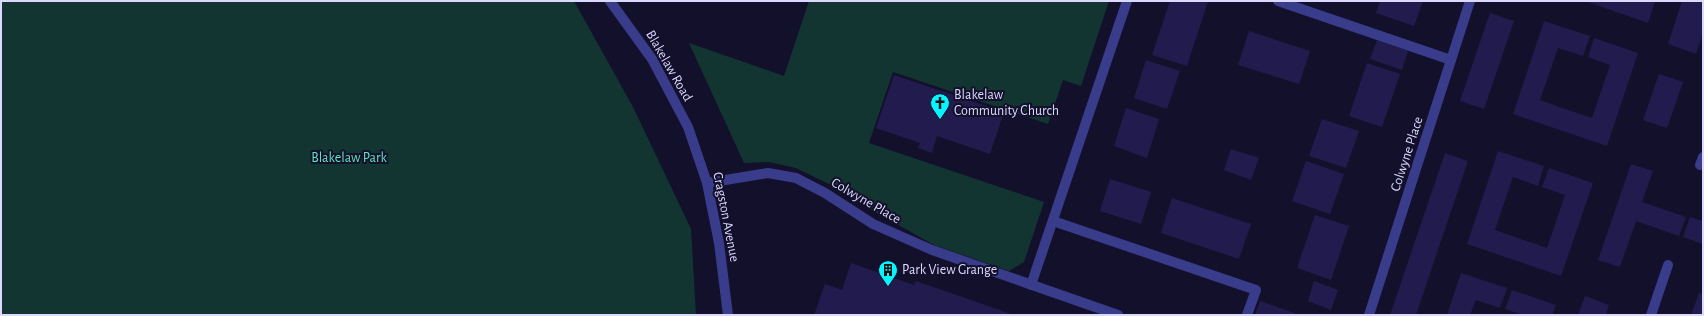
<svg xmlns="http://www.w3.org/2000/svg" width="1704" height="316" font-family="'Alegreya Sans',sans-serif">
<rect width="100%" height="100%" fill="#13102b"/>
<g fill="#123532">
<path d="M1,1h573l59,106 58,122 5,86h-695z"/>
<path d="M809,1h300l-28,85 -18,-6 -15,44 -155,-52 -24,71 175,59 -20,60 -15,9 -75,-26 -80,-45 -21,-14 -37,-18 -27,-6 -25,1 -55,-120 95,33z"/>
</g>
<g fill="#221b4d">
<path d="M1170,1h38l-21,65 -35,-11z"/>
<path d="M1380,1h43l-9,25 -38,-13z"/>
<path d="M1585,1h70l-7,22z"/>
<path d="M1682,1h21v32l-7,21 -28,-10z"/>
<path d="M1490,13l24,8 -30,88 -24,-8z"/>
<path d="M1544,21l46,15 -7,20 -25,-8 -18,52 25,9 27,9 18,-53 -22,-8 6,-19 44,15 -31,93 -94,-32z"/>
<path d="M1249,31l61,20 -11,33 -61,-19z"/>
<path d="M1377,40l31,11 -6,19 -32,-11z"/>
<path d="M1146,60l34,11 -13,38 -33,-11z"/>
<path d="M1367,63l33,11 -18,53 -33,-11z"/>
<path d="M1659,74l24,8 -16,46 -24,-8z"/>
<path d="M894,75l110,37 -14,42 -53,-18 -5,17 -14,-5 2,-5 -44,-15z"/>
<path d="M1126,108l33,11 -12,39 -33,-12z"/>
<path d="M1322,119l37,12 -13,37 -37,-12z"/>
<path d="M1231,149l28,9 -8,22 -27,-10z"/>
<path d="M1498,151l46,15 -6,20 -25,-9 -18,53 52,18 18,-53 -23,-8 7,-19 44,15 -32,93 -94,-32z"/>
<path d="M1445,153l23,8 -52,154h-26z"/>
<path d="M1306,161l38,13 -14,40 -38,-13z"/>
<path d="M1631,164l22,7 -11,31 44,15 -7,19 -43,-15 -16,46 -22,-7z"/>
<path d="M1110,179l41,13 -10,32 -41,-13z"/>
<path d="M1172,198l79,26 -12,35 -78,-26z"/>
<path d="M1315,215l34,11 -18,54 -34,-12z"/>
<path d="M1690,217l13,4v23l-20,-7z"/>
<path d="M851,263l63,22 2,-4 98,34h-200l11,-31 17,6z"/>
<path d="M1461,273l46,15 -7,20 -24,-8 -6,15h-23z"/>
<path d="M1314,281l24,9 -7,20 -23,-9z"/>
<path d="M1512,290l44,15 -4,10h-29l-18,-6z"/>
<path d="M1699,293l4,1v21h-12z"/>
<path d="M1585,296l24,9 -3,10h-28z"/>
<path d="M1260,301l40,14h-45z"/>
</g>
<g fill="none" stroke-linecap="round" stroke-linejoin="round">
<g stroke="#393b8b" stroke-width="10">
<path d="M610,1l42,58 36,68 19,56 12,60 9,72"/>
<path d="M1278,1l173,59"/>
<path d="M1700,165l3,-8"/>
<path d="M707,183l61,-10 28,5 29,15 48,31 59,26 186,65"/>
<path d="M1053,221l203,69 -9,25"/>
<path d="M1031,285l96,-284"/>
<path d="M1369,315l101,-314"/>
<path d="M1651,315l17,-50"/>
</g>
</g>
<defs>
<g id="church-pin" transform="scale(1)"><path d="M0 17L-7.5 6A9.5 9.5 0 1 1 7.5 6Z" fill="#05f5ff" stroke="#13102b"/><path d="M-1.2-6h2.4v3.5h3.3v2.4h-3.3V6h-2.4V-.1h-3.3v-2.4h3.3Z" fill="#111"/></g>
<g id="building-pin" transform="scale(1)"><path d="M0 17L-7.5 6A9.5 9.5 0 1 1 7.5 6Z" fill="#05f5ff" stroke="#13102b"/><path d="M-4-6H4V6H1V3H-1V6H-4ZM-2.5-4.3h1.7v1.8h-1.7ZM.8-4.3h1.7v1.8H.8ZM-2.5-1h1.7V.8h-1.7ZM.8-1h1.7V.8H.8Z" fill="#111"/></g>
</defs>
<g fill-rule="evenodd">
<use href="#church-pin" x="940" y="103"/>
<use href="#building-pin" x="888" y="270"/>
</g>
<g text-anchor="middle" dominant-baseline="central" stroke-width="4" stroke-linejoin="round" paint-order="stroke">
<g font-size="14" fill="#dbd9ff" stroke="#13102b">
<text transform="translate(669 66) rotate(60)">Blakelaw Road</text>
<text transform="translate(1407 154) rotate(-72)">Colwyne Place</text>
<text transform="translate(866 201) rotate(30)">Colwyne Place</text>
<text transform="translate(726 217) rotate(79)">Cragston Avenue</text>
</g>
<g font-size="14" fill="#dbd9ff" stroke="#13102b" text-anchor="start">
<text x="954" y="95">Blakelaw<tspan x="954" dy="16">Community Church</tspan></text>
<text x="902" y="270">Park View Grange</text>
</g>
<g font-size="14" fill="#5fe5bc" stroke="#13102b">
<text x="349" y="158">Blakelaw Park</text>
</g>
</g>
<rect width="1704" height="316" fill="none" stroke="#dbd9ff" stroke-width="4"/>
</svg>
